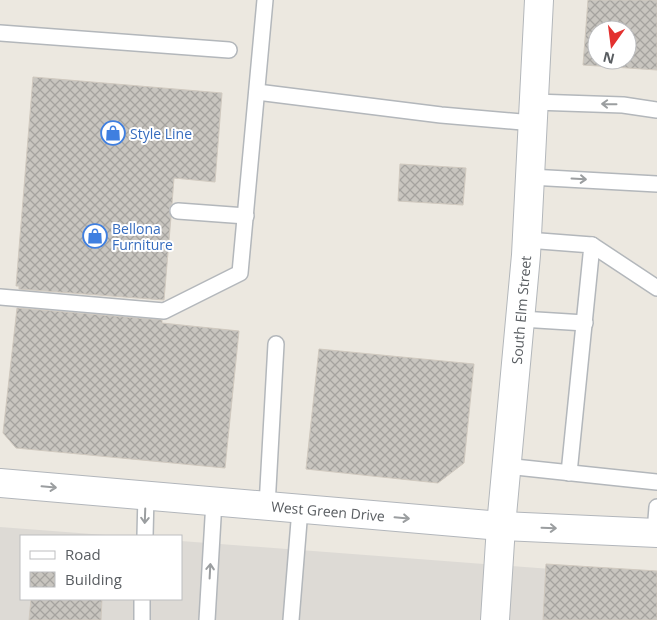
<svg xmlns="http://www.w3.org/2000/svg" width="657" height="620" font-family="'Open Sans',sans-serif">
<defs>
<pattern id="building-cross-hatch" width="8" height="8" patternUnits="userSpaceOnUse" patternTransform="scale(1.25)"><rect width="8" height="8" fill="#c8c5bf"/><path d="M0 0l8 8M0 8l8-8" fill="none" stroke="#a5a39f"/></pattern>
</defs>
<rect width="100%" height="100%" fill="#ece8e0"/>
<path fill="#dddad5" d="M0,527l118,9h-97v63h160v-58l476,36v43h-657z"/>
<g fill="url(#building-cross-hatch)" stroke="#d0c9bf" fill-rule="evenodd">
<path d="M588,0h69v70l-74,-5zM597,30h30v30h-30z"/>
<path d="M33,77l189,16 -7,89 -41,-4 -2,26 -3,6 2,7 -7,83 -145,-11v-3h-3z"/>
<path d="M400,164l66,4 -3,37 -65,-4z"/>
<path d="M17,308l145,12v3l77,8 -14,137 -209,-20 -13,-15z"/>
<path d="M319,349l155,15 -10,99 -26,20 -132,-14z"/>
<path d="M546,564l111,7v49h-114z"/>
<path d="M31,599h71l-1,21h-72z"/>
</g>
<g fill="none" stroke-linecap="round" stroke-linejoin="round">
<g stroke="#b3b7bb" stroke-width="18">
<g id="service">
<path d="M0,33l229,17"/>
<path d="M257,92l184,23 92,8"/>
<path d="M534,102l89,3 34,5"/>
<path d="M530,177l127,7"/>
<path d="M178,211l68,5"/>
<path d="M527,240l65,5 -23,228"/>
<path d="M592,245l65,43"/>
<path d="M0,297l164,14 76,-38 25,-273"/>
<path d="M521,319l64,4"/>
<path d="M506,466l151,16"/>
<path d="M267,506l9,-162"/>
<path d="M655,532l2,-25"/>
<path d="M145,536l1,-41"/>
<path d="M142,620v-21"/>
<path d="M207,620l7,-119"/>
<path d="M291,620l9,-111"/>
</g>
</g>
<g stroke="#b3b7bb" stroke-width="30">
<path id="tertiary" d="M495,620l6,-94 25,-271 13,-255"/>
</g>
<g stroke="#b2b6bb" stroke-width="30">
<path id="secondary" d="M0,483l501,43 156,7"/>
</g>
<use href="#service" stroke="#fff" stroke-width="15"/>
<use href="#tertiary" stroke="#fff" stroke-width="28"/>
<use href="#secondary" stroke="#fff" stroke-width="28"/>
</g>
<defs><path id="oneway-shaft" d="M-6 0H5M1.5-3L5.5 0L1.5 3" fill="none" stroke-width="1.6" stroke-linecap="round" stroke-linejoin="round" transform="scale(1.25)"/></defs>
<g stroke="#9b9ea0">
<use href="#oneway-shaft" transform="translate(609 104) rotate(-179)"/>
<use href="#oneway-shaft" transform="translate(579 179) rotate(3)"/>
<use href="#oneway-shaft" transform="translate(49 487) rotate(5)"/>
<use href="#oneway-shaft" transform="translate(145 516) rotate(92)"/>
<use href="#oneway-shaft" transform="translate(402 518) rotate(5)"/>
<use href="#oneway-shaft" transform="translate(549 528) rotate(2)"/>
<use href="#oneway-shaft" transform="translate(210 571) rotate(-87)"/>
</g>
<defs>
<g id="shop-ring" transform="scale(1.25)"><circle r="9.5" fill="#fff" stroke="#3f7fe0" stroke-width="1.5"/><path d="M-5-2.5h2.3a2.7 3.5 0 0 1 5.4 0H5L5.5 6h-11ZM-1.5-2.5h3a1.5 2.3 0 0 0-3 0Z" fill="#3f7fe0"/></g>
</defs>
<g fill-rule="evenodd">
<use href="#shop-ring" x="113" y="133"/>
<use href="#shop-ring" x="95" y="236"/>
</g>
<g text-anchor="middle" dominant-baseline="central" stroke-width="4" stroke-linejoin="round" paint-order="stroke">
<g font-size="14" fill="#366cbe" stroke="#fff" text-anchor="start">
<text x="130" y="133">Style Line</text>
<text x="112" y="228">Bellona<tspan x="112" dy="16">Furniture</tspan></text>
</g>
<g font-size="14" fill="#595d61" stroke="#fff">
<text transform="translate(521 310) rotate(-85)">South Elm Street</text>
<text transform="translate(328 511) rotate(5)">West Green Drive</text>
</g>
</g>
<rect x="20" y="535" width="162" height="65" fill="#ffffff" stroke="#bdbec0"/>
<rect x="30" y="551" width="25" height="8" fill="#ffffff" stroke="#bdbec0"/>
<text x="65" y="560" font-size="15" fill="#595d61">Road</text>
<rect x="30" y="572" width="25" height="15" fill="url(#building-cross-hatch)" stroke="#bdbec0"/>
<text x="65" y="585" font-size="15" fill="#595d61">Building</text>
<g transform="translate(612 45) rotate(194)"><circle r="24" fill="#ffffff" stroke="#bdbec0"/>
<path d="M0-4L9 19L0 12L-9 19Z" fill="#e3312f"/>
<text y="-8" font-size="14" font-weight="bold" text-anchor="middle" fill="#595d61">N</text>
</g>
</svg>
